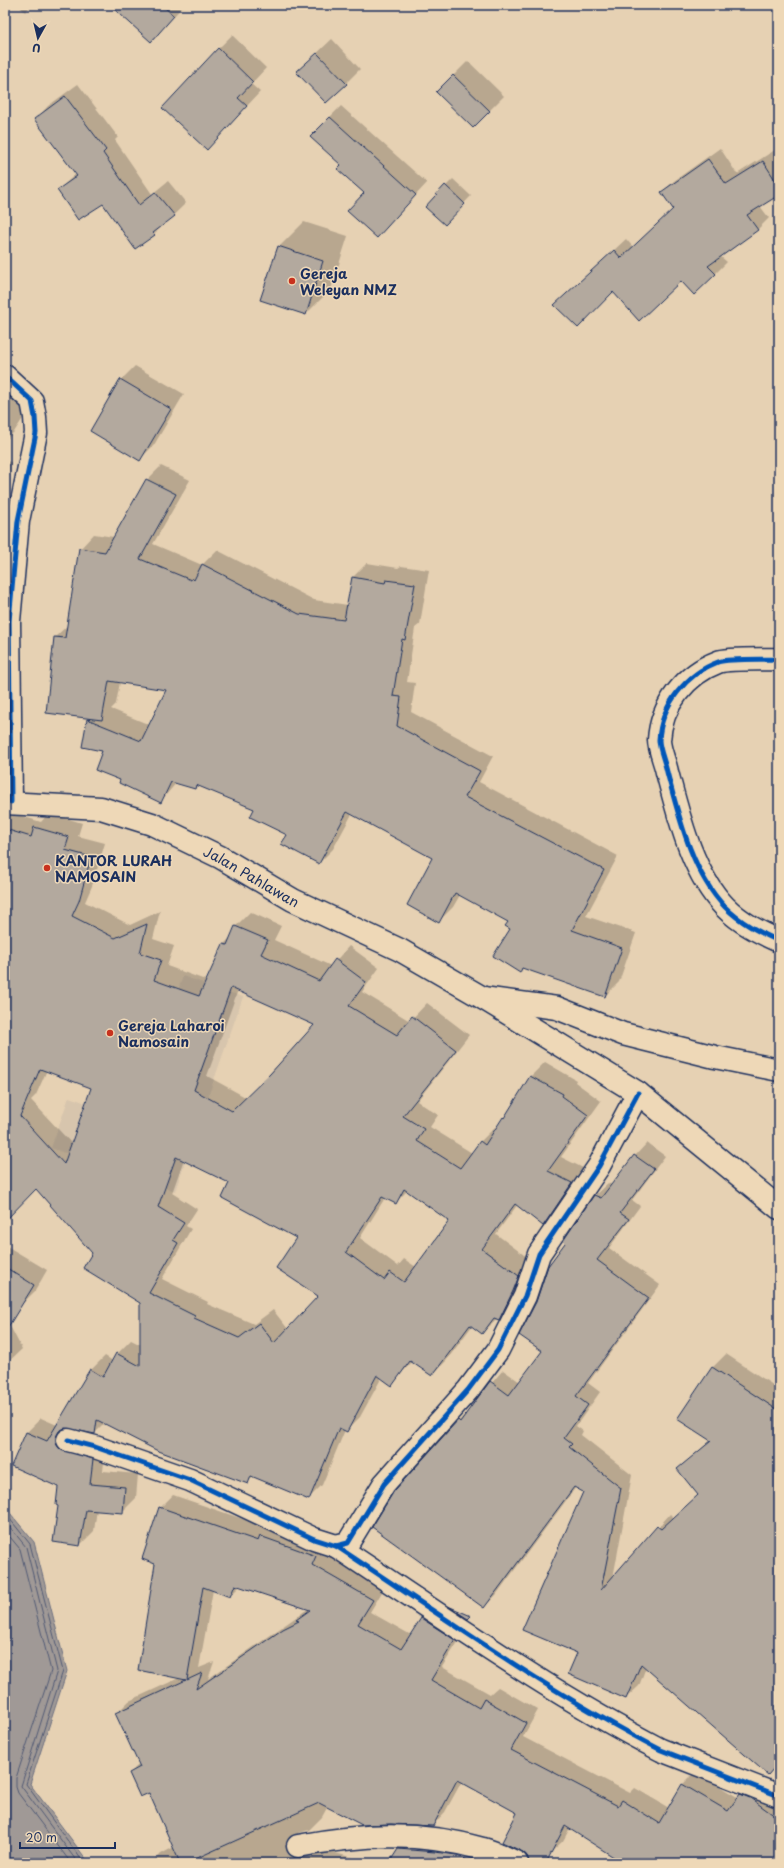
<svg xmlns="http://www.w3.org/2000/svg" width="784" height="1868" font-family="'Playpen Sans',sans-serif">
<rect width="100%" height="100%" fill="#e6d1b3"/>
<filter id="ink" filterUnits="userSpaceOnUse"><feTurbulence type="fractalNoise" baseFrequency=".025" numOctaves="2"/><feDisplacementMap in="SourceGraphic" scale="8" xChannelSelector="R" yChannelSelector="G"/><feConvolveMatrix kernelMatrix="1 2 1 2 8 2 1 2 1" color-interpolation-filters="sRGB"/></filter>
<g filter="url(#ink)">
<path fill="#d7c5ad" d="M183,976l60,21 -68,194 -124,-43 18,-51 64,22z"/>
<path fill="#a09996" stroke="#6b6f80" d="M5,1507l29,35 33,129 -37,113 59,79h-84z"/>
<g fill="#0003" fill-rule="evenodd">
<path d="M18,5h14l-7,7z"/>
<path d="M112,5h72l-19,21z"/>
<path d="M232,35l34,33 -15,16 9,8 -40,43 -2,-86z"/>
<path d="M332,39l28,30 -14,14 -34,-25z"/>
<path d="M468,61l36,35 -31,31 -36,-35z"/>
<path d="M78,84l40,53 -3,3 37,54 16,-13 18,22 -32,31 -51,-32 -45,-12 19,-17 -41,-54 12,-13z"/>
<path d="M341,106l86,77 -39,42 -23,-32 -23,-28 -12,-48z"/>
<path d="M720,148l17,26 38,-24 4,7v37l-19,12 9,12 -12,12 -37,26 7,6 -12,12 -102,17 -58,14 71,-66 7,8 41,-38 -12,-17 12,-11z"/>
<path d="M453,179l18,17 -19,20 -6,-30z"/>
<path d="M5,203l5,8 -5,4z"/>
<path d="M304,222l44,14 -17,53 -25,25 -27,-67z"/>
<path d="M5,365l30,35 -21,32 -9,9z"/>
<path d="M135,366l49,28 -30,51 -14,14 -19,-79z"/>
<path d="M5,461l6,1 -3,42 -3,4z"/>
<path d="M161,466l29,14 -37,64 49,21 15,-15 97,50 34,5 5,-28 14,-14 31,5 3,-2 28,4 -9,54 -5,4 -8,54 8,1 -4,29 82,44 -14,26 139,74 -32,60 50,17 -17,49 -14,14 -82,-28 -4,3 -10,-50 -49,-26 -7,12 -14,14 -6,-63 -81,-44 -19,35 -14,14 -31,-29 -33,-25 -57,-24 -3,3 -18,-6 -17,20 -38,-22 -34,-60 2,-3 -35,-80 13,-12 12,-76 14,-15 20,3 33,-57zM120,682l48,7 -18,36 -39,-16 5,-5z"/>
<path d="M11,813l30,9 8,-9 33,10 -4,13 27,7 -13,43 -7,16 45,23 30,-14 -7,28 21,7 -7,20 41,15 16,-37 8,-8 4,-10 14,-14 31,14 -7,14 57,26 18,-20 30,22 -17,24 48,29 17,-18 42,32 -52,66 21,14 -8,12 42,26 9,-12 14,-14 2,2 11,-16 23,-37 14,-14 31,18 -1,2 26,19 -40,56 24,12 -28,42 -14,13 -25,-20 -22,30 36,27 -19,44 -31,28 -10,-7 -26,35 -14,14 -19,-14 -22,23 -9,-7 -22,40 -14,14 -1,-1 -23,55 -14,14 -54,-23 -6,6 -143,-59 -10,10 -26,-5 4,7 33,11 -3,25 35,3 -2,24 -14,14 -25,-3 -3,22 -14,14 -21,-40v-19l-47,-20 15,-34 14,-14 16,7 34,-55 14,-14 8,5 4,-7 14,-14 10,5v-43l-48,-49 -57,-65 -31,32v-405zM238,990l77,35 -68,73 -40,-22zM47,1070l46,17 -21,57 -41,-44 5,-5zM184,1159l46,24 68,55 21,58 -31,33 -15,-19 -19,14 -47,-20 1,-2 -46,-23 29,-50 -5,-3 11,-17 -25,-16zM408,1190l42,31 -34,46 -12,-8 -6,7 -38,-28 25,-40 10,5z"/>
<path d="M647,1143l18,13 -33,44 8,6 -31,42 51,37 -72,98 12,9 -24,34 7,5 -2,4 51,40 -19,103 57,-64 4,4 25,-23 -21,-26 33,-29 -32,-22 34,-51 13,-13 53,35v373l-11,12 -122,-107 -7,19 -13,12 -47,-46 5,-161 -8,-4 -80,108 -12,12 -25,-186 44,-51 17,12 23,-31 23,-108 -2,-2 31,-46 13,-12 4,2 23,-29z"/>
<path d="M5,1245l42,25 -12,21 -14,14 -16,-11z"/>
<path d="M9,1324l13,25 -17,16v-39z"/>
<path d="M173,1495l96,33 55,24 61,35 -15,25 41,23 11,-17 12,-12 33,22 -25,39 48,27 8,-7 40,23 -15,27 107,56 5,-5 34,20 13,-23 13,-13 44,26 15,-16 25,15v66h-157l1,-1 -53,-34 -7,13 -13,12 -5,10h-14l-3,-8 -25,-13 16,-30 -57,-31 -17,31 -12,13 -105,-19 -6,11 -13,13 -11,3 3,8 6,5 67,17h-222l9,-9 13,-7 -25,-55 -19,-19 10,-10 -24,-49 13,-13 50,-23 -23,-115 4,-55zM240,1586l69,22 -101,71 6,-17 -15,6 14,-78 17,6z"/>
</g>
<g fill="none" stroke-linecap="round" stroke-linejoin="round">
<g stroke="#505974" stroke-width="1">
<path d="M5,1513l25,31 33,127 -37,113 58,79"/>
<path d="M5,1521l21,26 31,124 -36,115 57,77"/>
<path d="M5,1531l15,18 31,122 -35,107v9l2,6 53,70"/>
</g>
</g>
<g fill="#b3a99e" stroke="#1b2f5e" fill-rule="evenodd">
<path d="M110,5h52l12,11 -23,26z"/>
<path d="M218,48l35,34 -15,16 9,8 -40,44 -45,-42z"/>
<path d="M317,53l30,31 -21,19 -30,-31z"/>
<path d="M453,75l37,36 -17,17 -37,-36z"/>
<path d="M65,96l41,54 -3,3 36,52 16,-13 20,24 -22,17 2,2 -20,14 -32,-45 -25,16 -21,-30 20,-14 -43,-57z"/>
<path d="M330,117l86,78 -39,43 -30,-27 17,-18 -27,-24 4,-4 -31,-28z"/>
<path d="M708,159l18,25 37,-23 16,25v9l-32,20 11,15 -50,36 8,8 -22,21 -13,-14 -42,40 -26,-29 -35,36 -24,-23 60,-55 7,8 52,-49 -12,-17z"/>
<path d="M445,185l20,19 -20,21 -20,-18z"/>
<path d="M278,246l45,15 -17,54 -46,-15z"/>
<path d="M120,379l51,30 -31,52 -50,-30z"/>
<path d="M146,479l30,15 -36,65 51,21 1,-2 2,2 8,-16 97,50 45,6 8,-43 33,6 1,-3 29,4 -10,56 -3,-1 -9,57 8,1 -4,29 83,45 -15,26 139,73 -32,60 50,18 -17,49 -83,-29 -2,5 -27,-17 17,-27 -5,-3 3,-4 -53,-29 -16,30 -32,-18 25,-47 -85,-46 -28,52 -38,-20 6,-9 -37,-18 4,-8 -58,-24 -1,4 -24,-7 -10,21 -42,-20 1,-3 -25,-10 7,-19 -20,-4 5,-28 54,22 25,-51 -57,-9 -7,39 -56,-7 8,-76 11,1 14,-90 26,4z"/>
<path d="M34,827l35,10 -4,13 26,7 -12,44 -7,15 43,22 32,-14 -7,29 21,7 -7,20 45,16 24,-52 4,1 8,-19 33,14 -7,14 58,27 16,-22 31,23 -17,24 48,29 15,-19 44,34 -53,66 21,13 -7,12 43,27 20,-27 5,4 18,-28 1,1 26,-42 33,18 -1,2 26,19 -40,56 24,12 -29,43 -28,-22 -33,45 37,27 -6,15 -14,29 -5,-2 -12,16 -12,-9 -38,51 -22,-15 -18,25 -15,-11 -30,57 -8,-4 -30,72 -58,-24 -3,8 -92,-34 -59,-30 -2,14 -30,-6 -6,3 -3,6v7l4,5 33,10 -3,25 35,3 -2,26 -37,-3 -6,36 -27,-4 5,-36 -2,-1 2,-18 -47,-21 15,-34 21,9 43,-72 13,8 13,-24 24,13v-63l-57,-35 9,-15 -56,-64 -31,32v-392l26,8zM231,988l83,37 -44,49 -38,37 -38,-21zM40,1069l51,19 -27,76 -44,-48zM176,1157l53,26 -7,15 74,40 -20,30 42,28 -44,47 -15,-20 -20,15 -45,-20 1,-2 -46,-23 29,-50 -5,-3 11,-17 -26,-16zM404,1189l45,32 -45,61 -14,-10 -6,8 -38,-28 36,-55 14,7z"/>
<path d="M634,1155l20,14 -34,44 9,6 -32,41 52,38 -73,98 12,9 -24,33 8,6 -3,3 52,41 -20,102 56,-64 4,3 37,-34 -21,-26 34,-28 -34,-22 35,-52 67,44v351l-11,13 -127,-111 -15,35 -58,-25 9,-21 -55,-23 61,-138 -9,-5 -90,121 -112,-81 22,-36 64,-71 2,2 30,-41 19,14 33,-44 -23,-16 17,-33 12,-36 17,-23 -2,-2 31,-46 7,3z"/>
<path d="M5,1267l29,18 -29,47z"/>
<path d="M159,1507l99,34 2,-5 56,20 -4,9 61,35 -15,24 43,25 20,-31 34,22 -24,40 48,28 5,-9 42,24 -15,27 107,56 4,-6 37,23 23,-39 46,27 12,-17 10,4 29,21v44h-156l-58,-37 -19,37h-17l-2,-7 -4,-4 -21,-10 15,-29 -60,-33 -24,46 -42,-2 -29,1 -43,-22 -133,60h-6l-31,-70 -9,4 -11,-24 11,-6 -25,-54 71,-33 -48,-10 17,-106 -13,-5zM235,1585l75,25 -14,10 3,1 -16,8 -87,60 6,-16 -15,7 16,-93 27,10z"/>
<path d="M448,1606l23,10 -3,3z"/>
<path d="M398,1849l37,3 22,3 16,8h-84z"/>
</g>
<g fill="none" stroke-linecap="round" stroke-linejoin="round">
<g stroke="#1b2f5e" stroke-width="25">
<g id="minor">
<path d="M5,376l27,25 3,16 1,16 -18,88 -9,100 2,181"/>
<path d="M68,1440l27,7 95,33 124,59 22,7 12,-3 36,-59 84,-94 30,-40 27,-54 14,-42 60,-88 39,-73"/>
<path d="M336,1546c106,70 211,145 325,204l118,46"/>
<path d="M298,1846c63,-12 123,-15 185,3 12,3 23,9 34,14"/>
</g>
</g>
<g stroke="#1b2f5e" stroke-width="25">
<g id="tertiary">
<path d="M779,659c-13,1 -50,-1 -61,3 -32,12 -57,43 -59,78 0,9 6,22 8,32 12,45 25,101 58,135 16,16 34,25 54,34"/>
<path d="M483,998l74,10 66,26 92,23 64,13"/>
</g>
</g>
<g stroke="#1b2f5e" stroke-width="25">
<g id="trunk">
<path id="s1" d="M5,803l96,5 51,16 68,33 73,43 107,50 83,48 155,95 141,115"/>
</g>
</g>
<use href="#minor" stroke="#eed8b7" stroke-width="22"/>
<use href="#tertiary" stroke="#eed8b7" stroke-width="22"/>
<use href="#trunk" stroke="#eed8b7" stroke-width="22"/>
<g stroke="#eed8b7" stroke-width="8">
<g id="cycleway">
<path d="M5,376l27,25 3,16 1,16 -18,88 -9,100 2,181"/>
<path d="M779,659c-13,1 -50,-1 -61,3 -32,12 -57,43 -59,78 0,9 6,22 8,32 12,45 25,101 58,135 16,16 34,25 54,34"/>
<path d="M68,1440l27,7 95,33 124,59 22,7 12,-3 36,-59 84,-94 30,-40 27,-54 14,-42 60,-88 39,-73"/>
<path d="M336,1546c106,70 211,145 325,204l118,46"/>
</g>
</g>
<use href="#cycleway" stroke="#0057b8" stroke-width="5"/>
</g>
</g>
<g fill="#c8321e" stroke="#eed8b7" stroke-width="1.5">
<circle cx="292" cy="281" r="4"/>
<circle cx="47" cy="868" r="4"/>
<circle cx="110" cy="1033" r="4"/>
</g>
<g text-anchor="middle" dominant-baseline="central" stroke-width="3" stroke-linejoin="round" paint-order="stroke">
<g font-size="14" font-weight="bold" fill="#1b2f5e" stroke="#eed8b7" text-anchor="start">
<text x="300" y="273">Gereja<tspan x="300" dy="16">Weleyan NMZ</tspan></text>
<text x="55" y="860">KANTOR LURAH<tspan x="55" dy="16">NAMOSAIN</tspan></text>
<text x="118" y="1025">Gereja Laharoi<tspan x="118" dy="16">Namosain</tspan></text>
</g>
<g font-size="14" fill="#1b2f5e" stroke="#eed8b7">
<text stroke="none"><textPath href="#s1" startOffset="262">Jalan Pahlawan</textPath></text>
</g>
</g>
<rect width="784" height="1868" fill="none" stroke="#eed8b7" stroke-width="20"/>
<rect x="10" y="10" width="764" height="1848" fill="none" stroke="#1b2f5e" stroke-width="1.5" filter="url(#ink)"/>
<g transform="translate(38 38) rotate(188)" stroke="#eed8b7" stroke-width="3" paint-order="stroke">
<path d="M0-3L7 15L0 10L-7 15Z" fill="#1b2f5e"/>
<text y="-6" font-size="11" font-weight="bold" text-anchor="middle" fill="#1b2f5e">U</text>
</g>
<path d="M20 1842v6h95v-6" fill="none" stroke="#1b2f5e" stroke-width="2"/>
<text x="26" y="1842" font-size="12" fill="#1b2f5e" stroke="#eed8b7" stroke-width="3" paint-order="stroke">20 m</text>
</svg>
